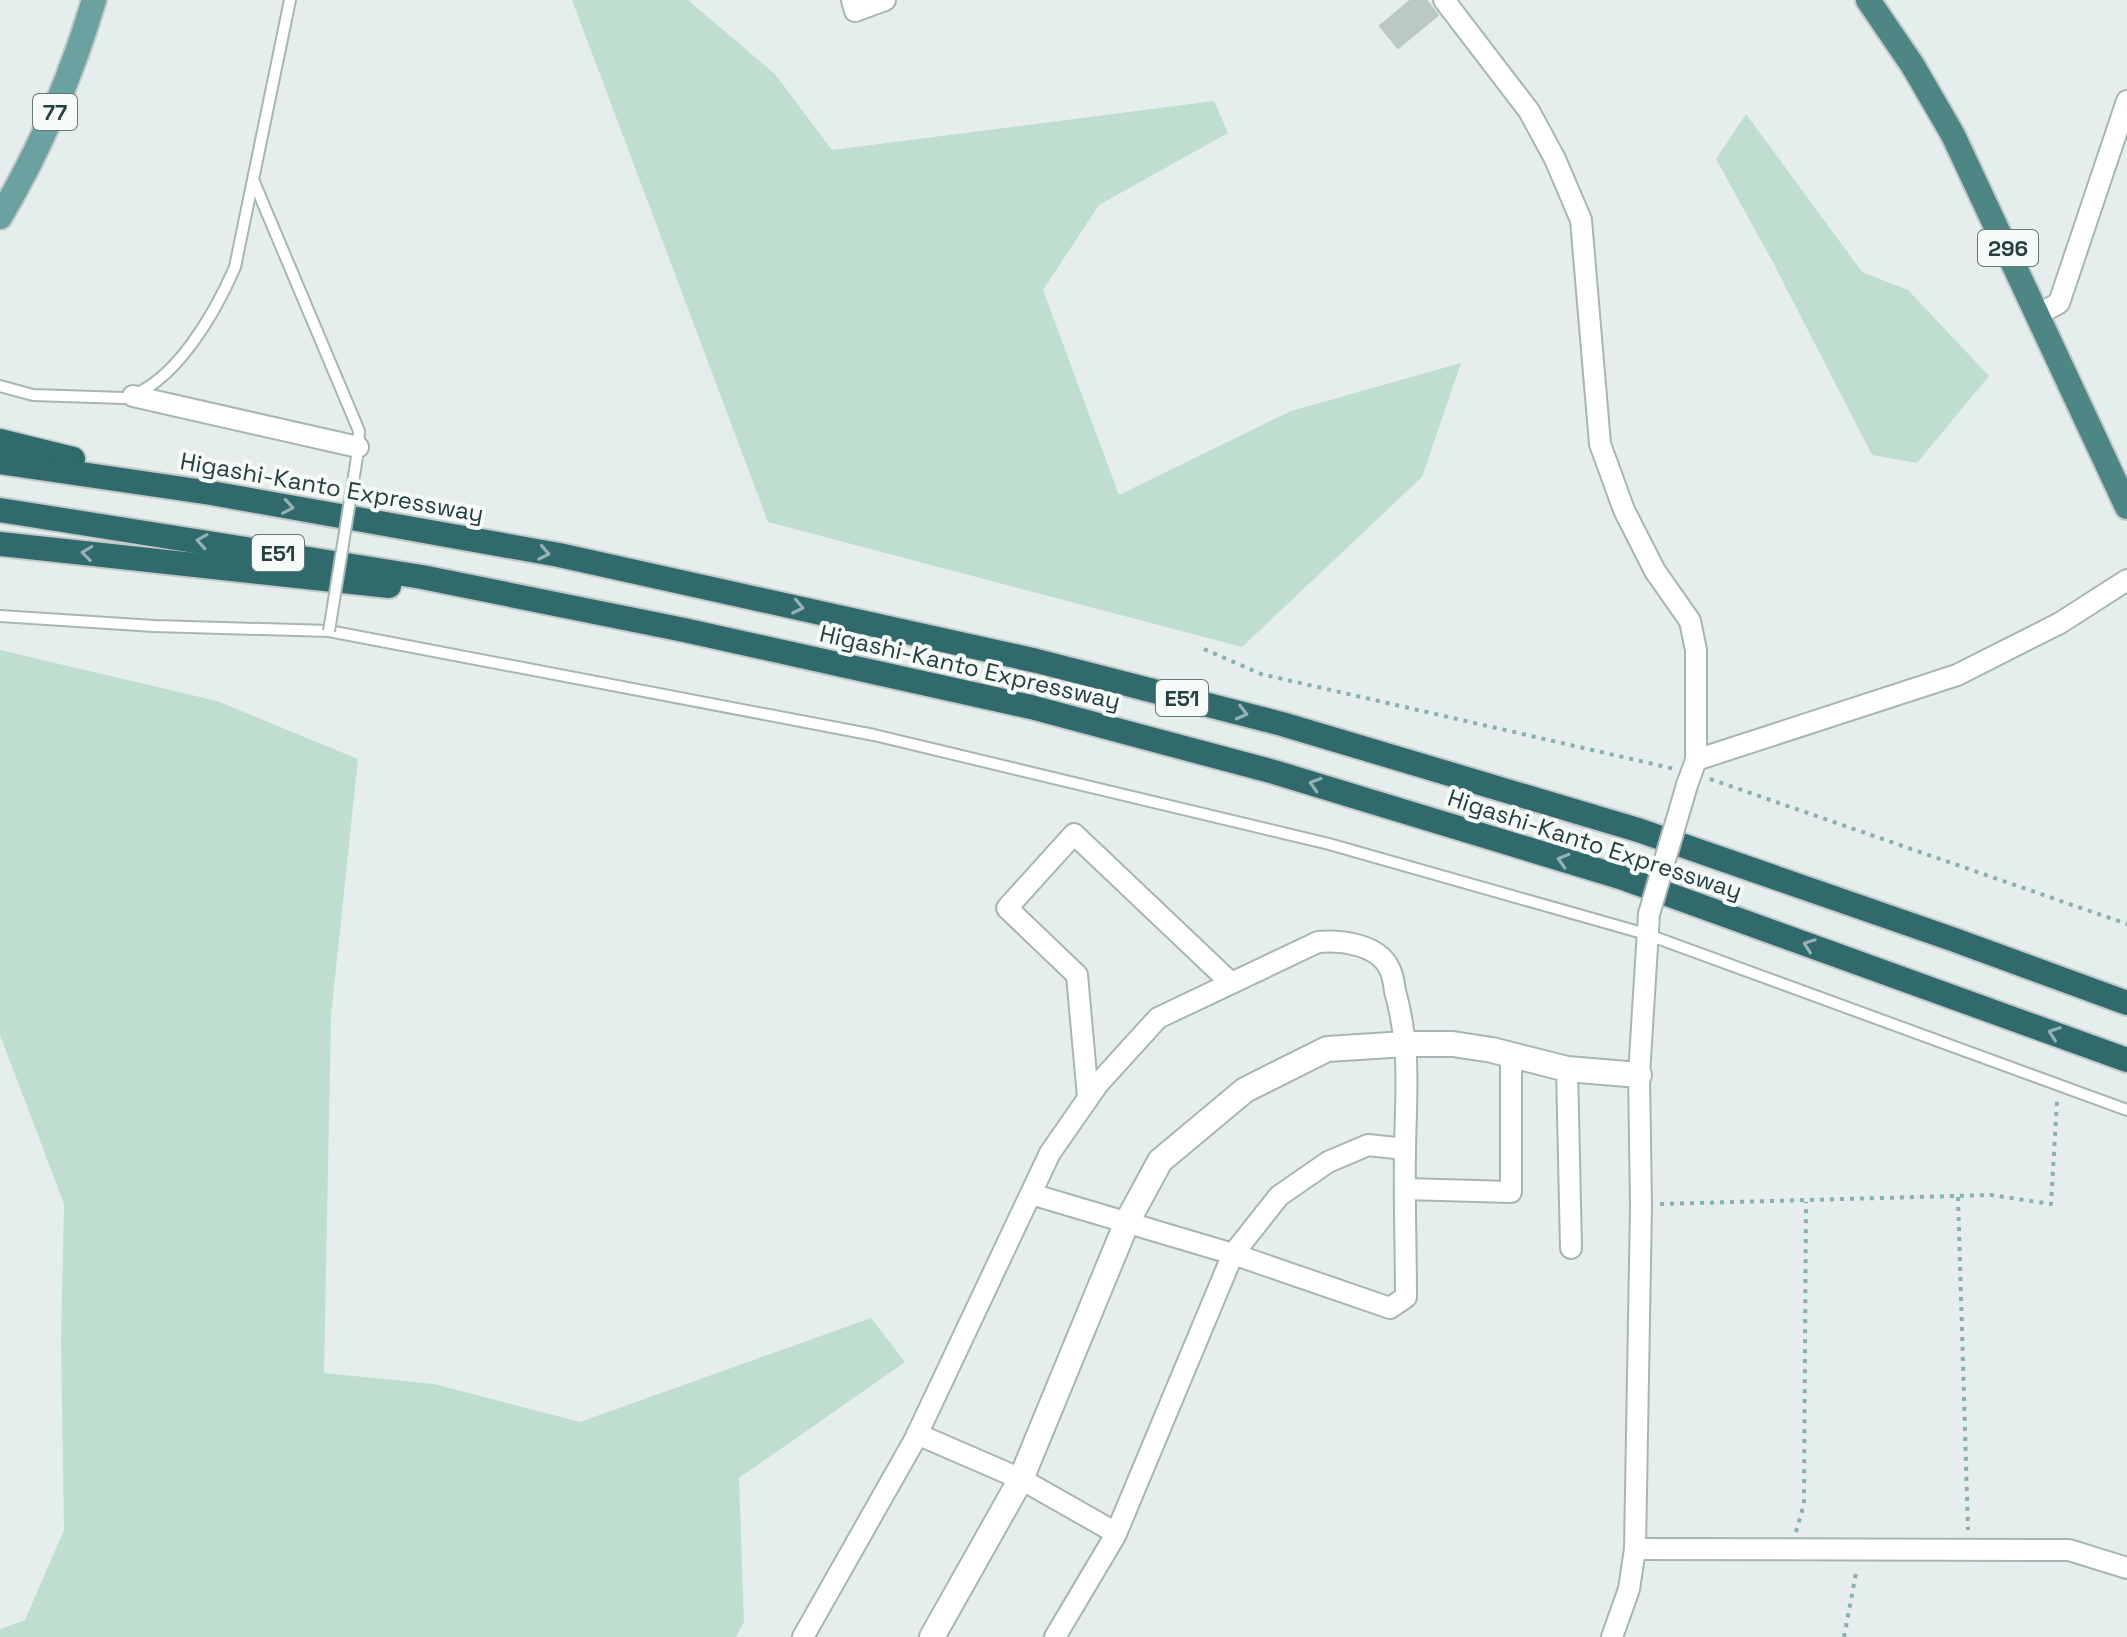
<svg xmlns="http://www.w3.org/2000/svg" width="2127" height="1637" font-family="'Space Grotesk',sans-serif">
<rect width="100%" height="100%" fill="#e5eeec"/>
<g fill="#bfdecf">
<path d="M572,0h116l87,74 57,76 382,-49 14,32 -129,72 -56,85 76,205 172,-84 170,-48 -39,114 -180,170 -474,-125z"/>
<path d="M1746,114l116,158 46,18 81,86 -72,87 -45,-8 -96,-187 -60,-109z"/>
<path d="M0,650l217,51 141,58 -27,257 -7,357 110,11 146,38 291,-104 34,44 -166,116 5,144 -8,15h-736v-8l25,-9 39,-90 -3,-189 3,-137 -64,-169z"/>
</g>
<path fill="#bbc9c6" stroke="#b8c8c5" stroke-width="2" d="M1411,0h15l12,15 -40,33 -18,-22z"/>
<g fill="none" stroke-linecap="round" stroke-linejoin="round">
<g stroke="#a7b6b5" stroke-width="14">
<g id="service">
<path d="M254,182l105,249 -1,20"/>
<path d="M0,386l33,9 91,3c51,-13 92,-87 111,-131l55,-267"/>
<path d="M0,616l154,10 175,5 545,104 455,109 317,90 481,176"/>
</g>
</g>
<g stroke="#a7b6b5" stroke-width="24">
<g id="minor">
<path d="M852,0l3,11 30,-11"/>
<path d="M1444,0l85,111 26,48 26,61 19,224 24,66 31,61 35,50 6,29v110l-9,25"/>
<path d="M2039,314l20,-11 68,-202"/>
<path d="M133,396l225,51"/>
<path d="M1696,760l261,-85 103,-52 67,-43"/>
<path d="M1567,1069l4,179"/>
<path d="M1088,1097l-11,-122 -70,-67 67,-74 157,149"/>
<path d="M1405,1189l106,3v-136"/>
<path d="M917,1434l104,45 95,54"/>
<path d="M1635,1549l434,1 58,18"/>
<path d="M803,1637l111,-196 136,-288 48,-69 60,-66 160,-76c22,-2 60,2 71,26 4,6 5,16 6,23 16,58 11,100 10,159 -1,49 1,98 1,147l-16,11 -157,-54 -202,-60"/>
<path d="M1055,1637l60,-101 118,-282 46,-58 49,-34 40,-17 37,4"/>
<path d="M1612,1637l17,-48 6,-40 6,-344 -2,-130 10,-161"/>
</g>
</g>
<g stroke="#a7b6b5" stroke-width="28">
<path id="tertiary" d="M932,1637l89,-158 106,-257 33,-61 85,-71 82,-41 79,-5h47l39,6 75,19 72,6"/>
</g>
<g stroke="#c2cac9" stroke-width="28">
<path id="primary" d="M0,217c41,-69 71,-140 94,-217"/>
</g>
<g stroke="#c2cac9" stroke-width="28">
<path id="trunk" d="M1868,0l45,66 40,69 174,372"/>
</g>
<g stroke="#c2cac9" stroke-width="28">
<g id="motorway">
<path d="M0,441l73,18"/>
<path d="M0,462l211,31 348,62 478,106 245,63 356,106 314,109 175,64"/>
<path d="M0,510l422,67 262,53 347,77 243,65 346,105 507,183"/>
<path d="M0,544l389,42"/>
</g>
</g>
<g stroke="#87b1ae" stroke-width="4" stroke-dasharray="4 6" stroke-linecap="butt">
<path d="M1204,649l57,25 414,95"/>
<path d="M1710,779l417,145"/>
<path d="M1958,1197l10,333"/>
<path d="M1660,1204l331,-9 60,9 6,-103"/>
<path d="M1796,1532l8,-28 2,-302"/>
<path d="M1844,1637l13,-69"/>
</g>
<use href="#service" stroke="#fff" stroke-width="10"/>
<use href="#minor" stroke="#fff" stroke-width="20"/>
<use href="#tertiary" stroke="#fff" stroke-width="24"/>
<use href="#primary" stroke="#6ba2a1" stroke-width="24"/>
<use href="#trunk" stroke="#4e8686" stroke-width="24"/>
<use href="#motorway" stroke="#316a6c" stroke-width="24"/>
<g stroke="#a7b6b5" stroke-width="14" stroke-linecap="butt">
<path id="service-bridge" d="M329,631l28,-174"/>
</g>
<g stroke="#a7b6b5" stroke-width="24" stroke-linecap="butt">
<path id="minor-bridge" d="M1649,914l38,-129"/>
</g>
<use href="#service-bridge" stroke="#fff" stroke-width="10"/>
<use href="#minor-bridge" stroke="#fff" stroke-width="20"/>
</g>
<defs><path id="oneway-chevron" d="M-2-3.5L2.5 0L-2 3.5" fill="none" stroke-width="1.6" stroke-linecap="round" stroke-linejoin="round" transform="scale(2)"/></defs>
<g stroke="#94b2b2">
<use href="#oneway-chevron" transform="translate(288 507) rotate(10)"/>
<use href="#oneway-chevron" transform="translate(202 541) rotate(-171)"/>
<use href="#oneway-chevron" transform="translate(87 553) rotate(-173)"/>
<use href="#oneway-chevron" transform="translate(544 553) rotate(11)"/>
<use href="#oneway-chevron" transform="translate(798 607) rotate(12)"/>
<use href="#oneway-chevron" transform="translate(1242 713) rotate(14)"/>
<use href="#oneway-chevron" transform="translate(1315 784) rotate(-163)"/>
<use href="#oneway-chevron" transform="translate(1563 860) rotate(-163)"/>
<use href="#oneway-chevron" transform="translate(1809 945) rotate(-160)"/>
<use href="#oneway-chevron" transform="translate(2054 1033) rotate(-160)"/>
</g>
<g text-anchor="middle" dominant-baseline="central" stroke-width="8" stroke-linejoin="round" paint-order="stroke">
<g fill="#f6faf9" stroke="#637877" stroke-width="2">
<rect x="33" y="94" width="44" height="36" rx="6"/>
<rect x="1978" y="230" width="60" height="36" rx="6"/>
<rect x="252" y="535" width="52" height="36" rx="6"/>
<rect x="1156" y="680" width="52" height="36" rx="6"/>
</g>
<g font-size="22" font-weight="bold" fill="#24403f">
<text x="55" y="112">77</text>
<text x="2008" y="248">296</text>
<text x="278" y="553">E51</text>
<text x="1182" y="698">E51</text>
</g>
<g font-size="24" fill="#24403f" stroke="#f6faf9">
<text transform="translate(332 487) rotate(10)">Higashi-Kanto Expressway</text>
<text transform="translate(970 667) rotate(13)">Higashi-Kanto Expressway</text>
<text transform="translate(1595 844) rotate(18)">Higashi-Kanto Expressway</text>
</g>
</g>
</svg>
